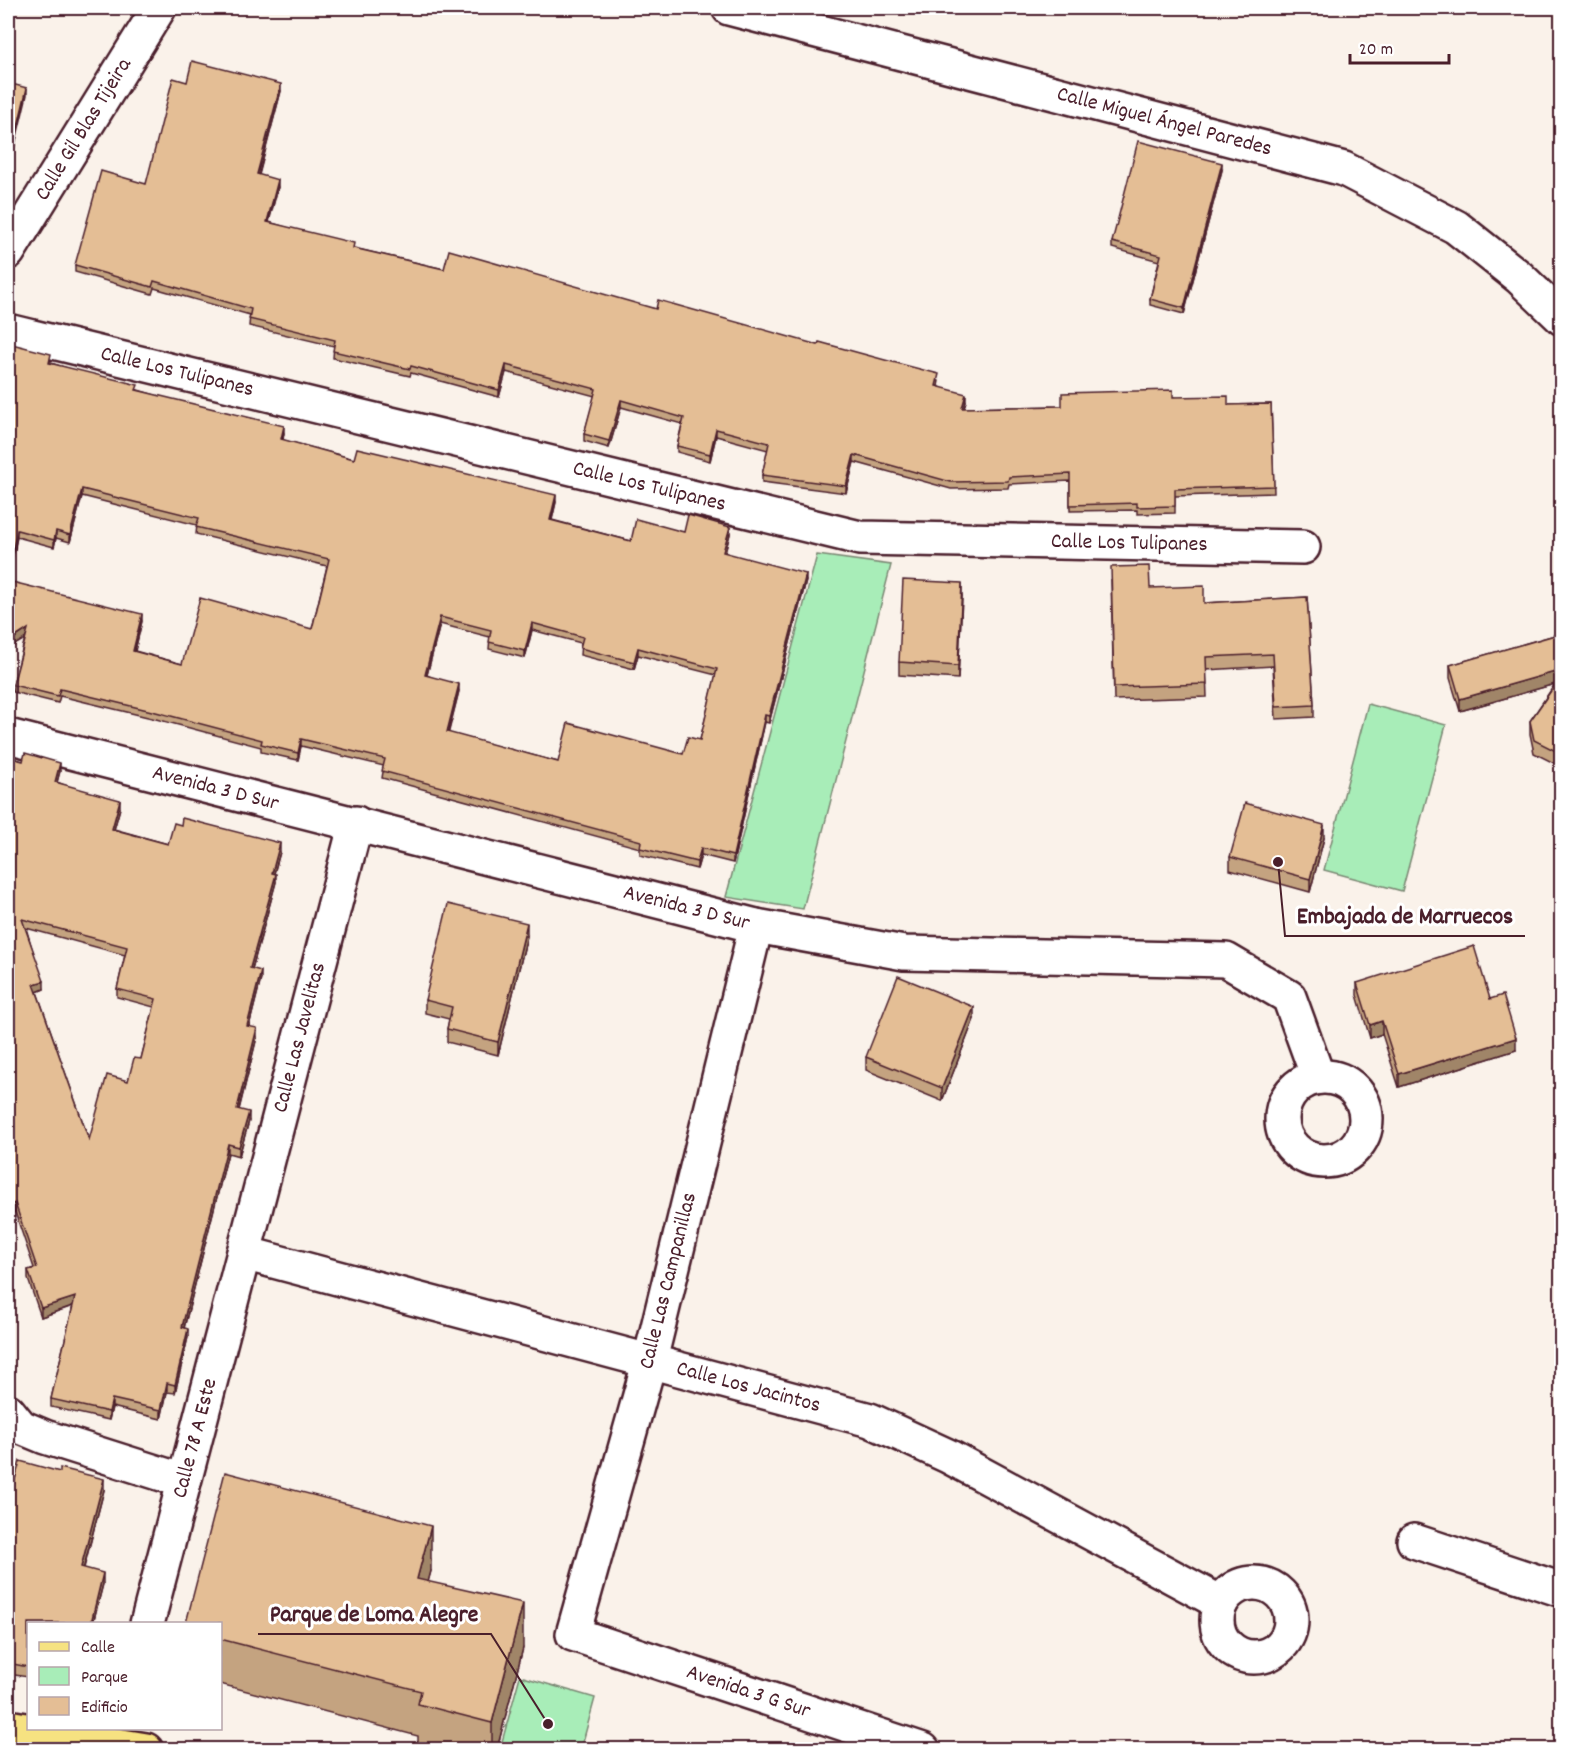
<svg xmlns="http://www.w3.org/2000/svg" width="1569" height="1757" font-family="Dekko,sans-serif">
<rect width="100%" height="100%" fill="#faf2ea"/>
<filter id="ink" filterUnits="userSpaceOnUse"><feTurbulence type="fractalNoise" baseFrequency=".0167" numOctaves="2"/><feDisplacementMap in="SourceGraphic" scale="12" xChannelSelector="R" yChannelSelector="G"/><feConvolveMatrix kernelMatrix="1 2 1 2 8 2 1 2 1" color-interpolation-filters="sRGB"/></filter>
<g filter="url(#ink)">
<g fill="#a8edb8" stroke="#798672" stroke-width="1.5">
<path d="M817,555l74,10 -88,344 -77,-12z"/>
<path d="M1368,704l78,21 -44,166 -78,-21z"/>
<path d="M520,1676l75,22 -14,51h-81z"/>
</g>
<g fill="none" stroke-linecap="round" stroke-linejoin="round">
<g stroke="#4a1f2b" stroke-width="38">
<g id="minor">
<path id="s1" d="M729,8l615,161 112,58 63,50 43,41"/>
<path id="s2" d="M8,252l151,-244"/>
<path id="s3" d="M8,331l852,207 443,9"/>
<path id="s4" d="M8,736l748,190 148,27 322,7 63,37 29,80"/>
<path id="s5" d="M756,926l-106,434 -77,274 350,116"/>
<circle cx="1324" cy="1119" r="42"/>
<path id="s6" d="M244,1253l626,167 78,36 273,147"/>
<path d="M8,1411l13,16 24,10 139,44"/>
<path d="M1414,1541l148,49"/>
<circle cx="1254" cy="1620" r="37"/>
<path id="s7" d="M147,1624l209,-801"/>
</g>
</g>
<g stroke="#4a1f2b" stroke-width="38">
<path id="primary" d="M8,1727l138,23"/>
</g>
<use href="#minor" stroke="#fff" stroke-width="33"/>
<use href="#primary" stroke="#f6e281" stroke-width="33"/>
</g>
<g fill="#c4a380" stroke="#4a1f2b" stroke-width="1.5" fill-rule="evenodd">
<path d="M187,82l94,9 -22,84 19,12 -9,35 85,26 90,21 212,40 283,72 -1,5 28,15 -2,7 98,-2 111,-9 55,8 43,-1 3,89 -99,3v17l-38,1v-4l-67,1v-30l-61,3 -1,4 -57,1 -97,-27 -8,31 -84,-11v-7l6,-25 -52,-14 -6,25 -33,-9v-6l5,-22 -61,-17 -12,41 -25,-7v-7l11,-38 -89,-24 -7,25 -88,-24 -1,3 -77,-18 1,-12 -85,-20 1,-11 -96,-27 -2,6 -77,-22v-7l71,-81z"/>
<path d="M1222,170l-38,144 -34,-9v-6l9,-38 -47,-13v-6z"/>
<path d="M8,343l43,18v2l87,27 146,43 -1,7 71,19 202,43 -4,18 79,21 53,-9 46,2 -5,19 81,28 -37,142 -4,-1 -32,141 -32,-8 -4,14 -57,-14v-7l-258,-70 2,-12 -83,-20 -3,14 -37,-8v-5l-105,-28 -96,-23 -2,7 -45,-11v-7l12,-47 -17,11v-68l134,40 -7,30 47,13 130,-35 15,-63 -131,-32 1,-9 -115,-29 -12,46 -14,-4 -2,9 -37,-10 -9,41zM440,624l50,13 -1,12 36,9 7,-28 49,13 -1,12 54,14 4,-14 78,20 -16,65 -17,14 -125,8 -110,-29 11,-42 -32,-16z"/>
<path d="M1111,580l39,8 54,15 103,-6 7,108v12l-38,2 -3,-53 -67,4 1,27 -93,3z"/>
<path d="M962,596l-4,83 -59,-4v-13z"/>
<path d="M1562,633v148l-6,-17 -22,-11 -4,-19v-13l25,-37 -95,27 -10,-33v-13z"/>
<path d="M8,757l52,14 -3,11 63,26 -6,21 54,15 13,-19 99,27 -6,21 2,9 -24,87 9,10 -12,47 8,11 -18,73 10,11 -10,35 -11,-3 -44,175 4,9 -13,56 -8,-1 -6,27 -49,-12 -3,13 -58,-13v-8l22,-93 -32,11 -13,-38v-9l6,-2 -19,-56zM26,928l99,27 -8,34v8l37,10 -13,52 -13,22 -39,59 -52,-148 7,-3z"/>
<path d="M1324,838l-14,54 -80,-22v-13z"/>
<path d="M527,936l-29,119 -51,-13v-13l2,-10 -24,-6v-13z"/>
<path d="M1357,983l133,16 26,51 -117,37 -17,-53 -12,4 -13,-43z"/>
<path d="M974,1019l-32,82 -76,-31v-13z"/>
<path d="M104,1490l-20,78 19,16 -10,39h-65v54l-20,-3v-168z"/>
<path d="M431,1571l-3,10 95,67 -26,101h-79v-13l-198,-52v-61z"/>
</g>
<g fill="#a08568" stroke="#4a1f2b" stroke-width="1.5">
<path d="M281,84v7l-24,90v-7z"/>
<path d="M27,88v7l-19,79v-6z"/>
<path d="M1222,163v7l-38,144v-6z"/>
<path d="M278,180v7l-11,41v-6z"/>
<path d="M506,365v7l-7,25v-7z"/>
<path d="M966,394v7l-4,14v-7z"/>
<path d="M621,400v7l-12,41v-7z"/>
<path d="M284,426v7l-3,13v-7z"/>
<path d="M716,429v7l-6,25v-7z"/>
<path d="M854,455v7l-8,31v-7z"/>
<path d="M82,489v7l-12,46v-7z"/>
<path d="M556,495v7l-6,25v-7z"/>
<path d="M730,527v7l-7,26v-8z"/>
<path d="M17,530v7l-9,41v-7z"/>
<path d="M56,531v7l-2,9v-7z"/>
<path d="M806,574v7l-37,142v-7z"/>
<path d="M962,583v13l-4,83v-13z"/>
<path d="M142,614v7l-9,37v-7z"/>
<path d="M440,617v7l-15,58v-7z"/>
<path d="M532,623v7l-7,28v-7z"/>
<path d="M28,629v8l-20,12v-7z"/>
<path d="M638,648v7l-4,14v-7z"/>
<path d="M1562,670v12l-102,29v-12z"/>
<path d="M459,684v7l-12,48v-7z"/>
<path d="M765,715v7l-32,141v-7z"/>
<path d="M301,739v7l-3,14v-7z"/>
<path d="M60,763v8l-5,19v-8z"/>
<path d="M120,800v8l-8,29v-8z"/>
<path d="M1324,825v13l-14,54v-13z"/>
<path d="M280,843v9l-8,29v-8z"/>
<path d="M701,848v7l-4,14v-7z"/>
<path d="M276,874v8l-26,94v-8z"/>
<path d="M527,923v13l-29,119v-13z"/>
<path d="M261,971v8l-14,55v-8z"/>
<path d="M44,981v8l-10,4v-9z"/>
<path d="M974,1007v12l-32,82v-13z"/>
<path d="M1382,1021v13l-12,4v-13z"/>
<path d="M257,1028v9l-20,80v-8z"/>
<path d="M1516,1038v12l-117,37v-13z"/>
<path d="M249,1112v9l-10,35v-9z"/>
<path d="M228,1144v9l-46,183v-9z"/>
<path d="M15,1203v9l-7,2v-8z"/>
<path d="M75,1297v8l-34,12v-9z"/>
<path d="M188,1329v8l-13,56v-8z"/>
<path d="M167,1383v9l-6,27v-9z"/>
<path d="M112,1399v8l-3,13v-8z"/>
<path d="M104,1479v11l-23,88v-11z"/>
<path d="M431,1526v45l-14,53v-45z"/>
<path d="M103,1573v11l-10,39h-2z"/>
<path d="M523,1603v45l-26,101h-5v-26z"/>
</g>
<g fill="#e4be95" stroke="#4a1f2b" stroke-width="1.5" fill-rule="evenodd">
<path d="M192,61l89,23 -24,90 21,6 -11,42 87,21 -1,5 91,21 5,-19 207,59 2,-9 160,45 1,-3 66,18 54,14 -3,12 30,8 -4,14 100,-2v-13l111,-3v7l55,-1v9l43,-1 3,82 -99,3v17l-38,1v-4l-67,2v-31l-61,3 -1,4 -57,1 -97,-27 -8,31 -84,-11 7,-32 -53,-14 -6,25 -33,-8 7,-28 -63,-18 -12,41 -25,-7 12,-45 -90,-24 -7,25 -88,-24 -1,3 -77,-18 2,-11 -86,-21 2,-10 -97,-28 -2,6 -77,-22 26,-94 45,13 27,-106 14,4z"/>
<path d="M8,83l19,5 -19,80z"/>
<path d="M1138,141l84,22 -38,145 -34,-9 11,-44 -49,-13z"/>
<path d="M8,343l43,11 -2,9 89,22 -2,5 148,36 -3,13 73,20 3,-11 199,47 -6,25 81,21 5,-22 48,13 4,-17 42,12 -7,25 83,22 -37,142 -4,-1 -32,141 -32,-8 -4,14 -57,-14 1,-7 -259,-70 3,-12 -84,-20 -3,14 -37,-9 1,-4 -106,-28 -96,-23 -2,7 -45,-11 15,-56 -20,13v-61l134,33 -9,37 49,13 18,-66 112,31 17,-70 -133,-32 3,-9 -117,-29 -12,46 -14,-4 -2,9 -37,-10 -9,41zM440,617l51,13 -2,12 36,9 7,-28 51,14 -3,11 54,14 4,-14 79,21 -17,71 -12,-3 -5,17 -115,-31 -10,39 -111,-30 12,-48 -34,-9z"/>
<path d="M1149,566l1,22 54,-2v17l103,-6 7,108 -38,2 -3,-53 -67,3 1,27 -93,3 -3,-120z"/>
<path d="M903,580l59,3 -4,83 -59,-4z"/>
<path d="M1562,633v37l-102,29 -10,-34z"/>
<path d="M1562,675v93l-6,-17 -22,-11 -4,-19z"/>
<path d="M25,753l35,10 -5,19 65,18 -8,29 56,15 6,-21 7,2 1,-7 98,25 -8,30 4,1 -26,94 11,3 -14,55 10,2 -20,81 12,3 -10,35 -11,-3 -46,183 6,2 -13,56 -8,-2 -6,27 -49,-11 -3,13 -58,-13 24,-102 -34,11 -13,-38 9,-2 -22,-65 -7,3v-449l15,4zM22,919l105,28 -10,42 39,10 -15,60 -7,-1 -6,23 -21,-6 -18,65 -55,-156 10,-3z"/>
<path d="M1245,803l79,22 -14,54 -80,-22z"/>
<path d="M448,904l79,19 -29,119 -51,-13 5,-22 -27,-7z"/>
<path d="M1474,946l16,53 13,-4 13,43 -117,36 -17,-53 -12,4 -13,-42z"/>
<path d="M898,976l76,31 -32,81 -76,-31z"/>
<path d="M20,1461l40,11v-4l44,11 -23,88 22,6 -12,50h-63v44l-20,-4v-157z"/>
<path d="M225,1472l206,54 -14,53 106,24 -31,120 -74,-19 3,-13 -201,-52v-16h-34z"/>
</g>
</g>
<g text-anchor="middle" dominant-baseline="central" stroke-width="6" stroke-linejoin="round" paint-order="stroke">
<g font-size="22" fill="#4a1f2b" stroke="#fff">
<text stroke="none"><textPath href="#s1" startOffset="450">Calle Miguel Ángel Paredes</textPath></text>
<text stroke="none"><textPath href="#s2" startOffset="144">Calle Gil Blas Tijeira</textPath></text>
<text stroke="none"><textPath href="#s3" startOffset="174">Calle Los Tulipanes</textPath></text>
<text stroke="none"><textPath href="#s3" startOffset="660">Calle Los Tulipanes</textPath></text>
<text stroke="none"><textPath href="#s3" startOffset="1146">Calle Los Tulipanes</textPath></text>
<text stroke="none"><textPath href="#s4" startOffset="214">Avenida 3 D Sur</textPath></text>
<text stroke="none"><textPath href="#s4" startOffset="700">Avenida 3 D Sur</textPath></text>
<text stroke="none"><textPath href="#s7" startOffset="606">Calle Las Javelitas</textPath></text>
<text transform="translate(669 1281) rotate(-76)">Calle Las Campanillas</text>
<text stroke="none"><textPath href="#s6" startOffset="522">Calle Los Jacintos</textPath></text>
<text stroke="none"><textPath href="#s7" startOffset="192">Calle 78 A Este</textPath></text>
<text stroke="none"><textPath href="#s5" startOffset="916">Avenida 3 G Sur</textPath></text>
</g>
</g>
<path fill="none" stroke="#4a1f2b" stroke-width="2" d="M1278 862L1285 936H1525M548 1724L491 1634H258"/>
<g fill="#4a1f2b" stroke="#fff" stroke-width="2">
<circle cx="1278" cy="862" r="6"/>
<circle cx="548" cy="1724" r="6"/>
</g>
<g font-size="24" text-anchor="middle" font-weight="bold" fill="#4a1f2b" stroke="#fff" stroke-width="6" stroke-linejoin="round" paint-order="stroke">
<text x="1405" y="923">Embajada de Marruecos</text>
<text x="374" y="1621">Parque de Loma Alegre</text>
</g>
<rect width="1569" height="1757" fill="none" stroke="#fff" stroke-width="30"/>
<rect x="15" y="15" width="1539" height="1727" fill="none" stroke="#4a1f2b" stroke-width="2" filter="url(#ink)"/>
<rect x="27" y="1622" width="195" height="108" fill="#ffffff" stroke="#b7a5aa" stroke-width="1.5"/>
<rect x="39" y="1642" width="30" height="9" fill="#f6e281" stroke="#b7a5aa" stroke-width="1.5"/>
<text x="81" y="1652" font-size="18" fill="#4a1f2b">Calle</text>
<rect x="39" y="1667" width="30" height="18" fill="#a8edb8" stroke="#b7a5aa" stroke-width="1.5"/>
<text x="81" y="1682" font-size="18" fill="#4a1f2b">Parque</text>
<rect x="39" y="1697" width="30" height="18" fill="#e4be95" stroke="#b7a5aa" stroke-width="1.5"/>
<text x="81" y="1712" font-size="18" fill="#4a1f2b">Edificio</text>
<path d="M1350 54v9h99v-9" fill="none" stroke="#4a1f2b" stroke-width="3"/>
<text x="1359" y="54" font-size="18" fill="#4a1f2b" stroke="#ffffff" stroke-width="4.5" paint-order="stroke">20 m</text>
</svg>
